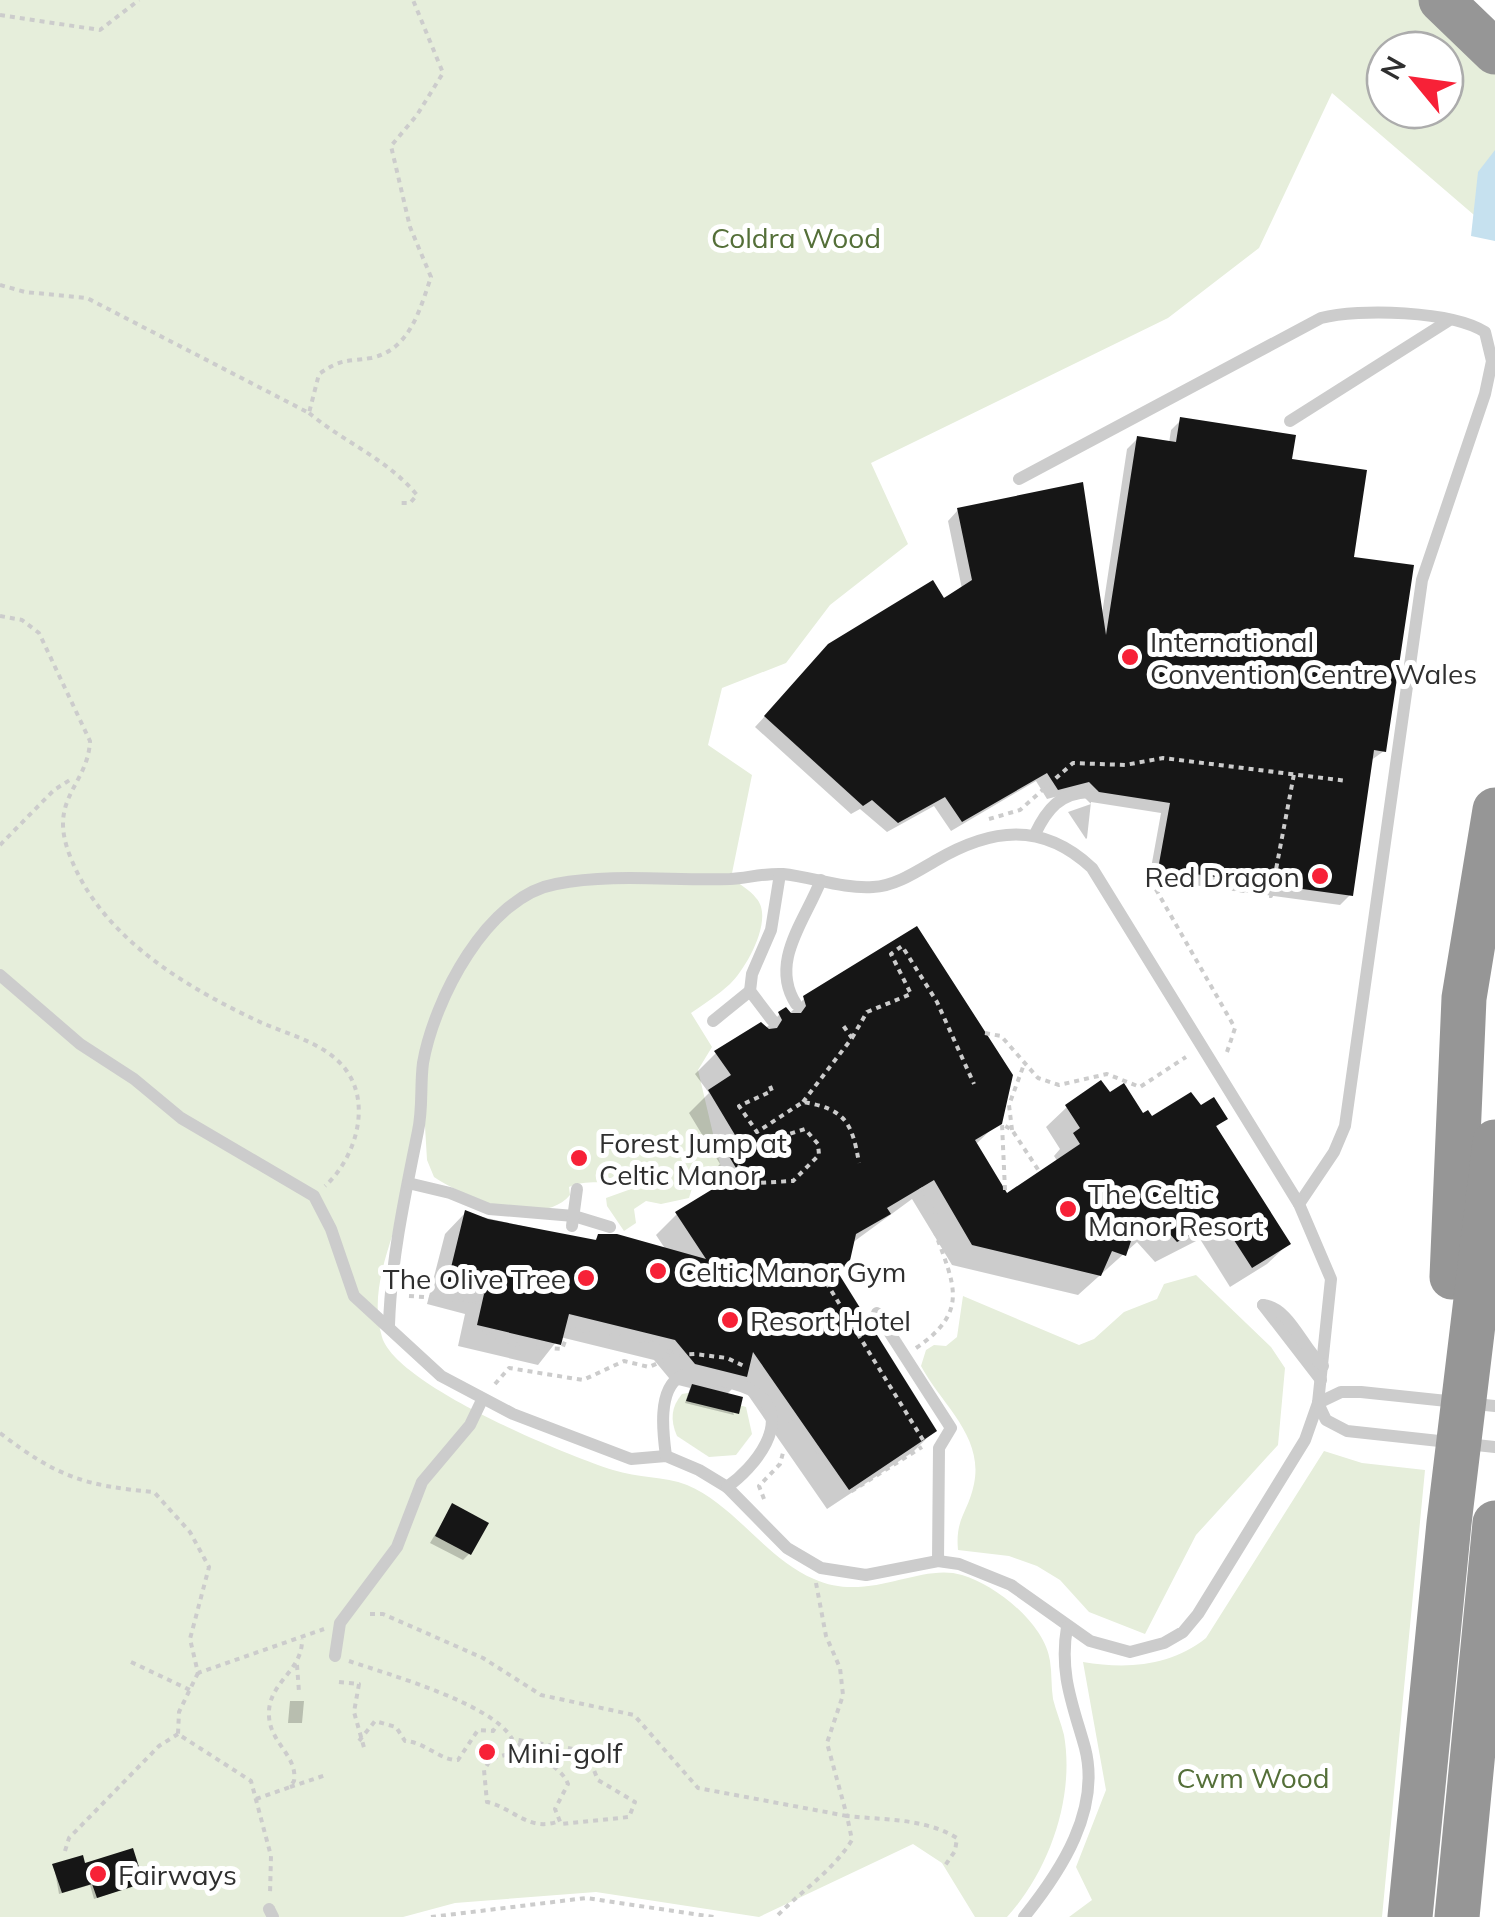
<svg xmlns="http://www.w3.org/2000/svg" width="1495" height="1917" font-family="Mulish,sans-serif">
<rect width="100%" height="100%" fill="#fff"/>
<g fill="#e6eedb" fill-rule="evenodd">
<path d="M0,0h1423l72,70v163l-163,-140 -73,155 -91,70 -297,145 37,81 -78,61 -44,58 -64,25 -14,57 44,30 -21,103c8,6 19,12 25,20 19,20 -10,71 -26,86 -12,11 -26,20 -39,29l21,34 -14,23 24,102 -6,10 -23,3 -4,13 -28,6 -15,-3 -12,8 2,14 -12,8 -17,-25 -1,-8 39,-14c-23,1 -58,-6 -76,3l1,8c-30,35 -104,3 -136,-18l-7,-17 -3,-51c-6,27 -11,54 -18,81 -11,47 -39,97 -24,147 14,48 183,118 231,133 25,8 51,6 74,15 49,21 77,72 127,94 54,25 106,-17 148,-4 34,10 83,49 88,86 2,13 1,25 3,38 3,12 8,24 11,36 11,63 -15,136 -57,182h-32l-33,-54 -29,-19 -154,73 -163,-25 -141,11 -52,14h-403zM1385,50h60v60h-60z"/>
<path d="M1196,1275l75,72 14,21 -7,77 -82,90 -51,99 -56,-22 -29,-32 -23,-14 -28,-10 -51,-6c-3,-32 10,-37 16,-66 10,-48 -33,-80 -53,-118l5,-16 8,-5 12,1 11,-9 6,-41 116,49 15,-6 30,-27 33,-13 7,-15z"/>
<path d="M694,1392l52,15 6,27 -16,21 -27,2 -32,-21c-7,-16 -6,-29 5,-42z"/>
<path d="M1324,1451l38,12 63,7 -43,447h-313l23,-17 -16,-33 30,-77 -23,-128c43,7 87,5 123,-24z"/>
</g>
<path fill="#c6e1ef" d="M1495,150v91l-24,-5 7,-64z"/>
<g fill="#0003">
<path d="M1181,420l109,41 61,98 33,192 -14,10 -20,134 -10,10 -191,-26 12,-66 -70,-11 -4,36 -1,1 -18,-27 23,-8 -13,-13 -31,8 -11,-18 -85,50 -17,-25 -47,26 -27,-23 -9,5 -96,-87 63,-69 144,-69 -14,-68 10,-11 144,104 25,-165 10,-10 32,4 2,-13z"/>
<path d="M805,998l194,124 -24,23 31,51 52,-34 -4,-6 6,-7 -14,-22 21,-20 42,-12 42,24 49,-11 25,11 -11,10 74,115 -21,20 -37,23 -30,-48 -45,23 -18,-20 -59,53 -126,-30 -40,-66 -60,44 -6,21 -10,10 98,157 -21,21 -86,57 -88,-127 -13,13 8,20 -49,-12 5,-15 -16,-4 -20,-24 -94,-23 -22,28 -80,-19 7,-32 -38,-10 18,-70 20,-21 128,29 6,-6 67,14 -10,-15 21,-21 39,-25 -8,-13 12,-12 -31,-51 20,-20 -14,-19 21,-21 49,-24 15,-15h9z"/>
<path d="M452,1506l17,48 -6,6 -33,-17z"/>
<path d="M290,1701h14l-2,22h-14z"/>
<path d="M54,1866l87,17 -47,16 -4,-14 -31,9z"/>
</g>
<g fill="#161616">
<path d="M1180,417l116,18 -4,24 75,11 -13,87 60,8 -28,187 -12,-2 -21,146 -195,-27 12,-66 -71,-11 -10,-10 -31,8 -11,-17 -85,49 -17,-25 -47,26 -26,-23 -9,6 -99,-90 64,-72 105,-64 11,18 28,-18 -15,-72 126,-26 23,153 31,-199 39,6z"/>
<path d="M917,926l96,149 -11,49 -27,16 32,53 73,-49 -7,-11 7,-5 -15,-23 36,-25 9,12 14,-9 19,30 5,-3 4,6 39,-24 10,13 13,-8 14,22 -12,7 75,118 -39,24 -31,-48 -44,22 -18,-20 -27,16 -6,18 -14,-5 -11,25 -129,-31 -38,-65 -47,28 4,6 -35,20 -7,31 -12,6 100,160 -88,59 -96,-138 -6,25 -52,-13 -20,-24 -106,-26 -8,31 -84,-20 7,-31 -37,-10 18,-74 23,9 108,21 2,-6h19l89,25 -31,-47 64,-39 -12,-20 14,-8 -33,-55 23,-15 -17,-24 47,-29 8,7 8,-1 5,-8 -4,-8 8,-5 5,6h10l5,-7 -3,-10z"/>
<path d="M692,1384l51,13 -4,17 -53,-13z"/>
<path d="M452,1503l37,20 -18,32 -36,-19z"/>
<path d="M133,1848l11,35 -47,15 -5,-14 -30,9 -10,-29 31,-9 2,8z"/>
</g>
<g fill="none" stroke-linecap="round" stroke-linejoin="round">
<g stroke="#ccc" stroke-width="4" stroke-dasharray="5 5" stroke-linecap="butt">
<path d="M0,15l100,15 39,-30"/>
<path d="M0,285l25,7 62,6 222,115 10,-39c23,-16 27,-12 52,-16 39,-8 49,-49 60,-81l-21,-50 -19,-81 26,-31 26,-42 -30,-73"/>
<path d="M309,413c36,30 77,45 108,82l-7,8h-10"/>
<path d="M0,616l22,4 17,13 51,108c-2,45 -43,57 -20,115 31,81 115,131 190,166 29,13 66,21 86,48 26,35 9,89 -21,116"/>
<path d="M989,819l31,-9 53,-47 52,2 38,-7 184,23"/>
<path d="M0,845l54,-55 19,-12"/>
<path d="M985,1033l16,3 37,42 21,7 48,-11 33,13 46,-30"/>
<path d="M852,1038l15,-26 44,-18 -20,-40 11,-8 35,56 37,82"/>
<path d="M1227,1052l8,-24 -81,-142 10,-10 107,20 23,-122"/>
<path d="M770,1086l2,5 -33,15 18,26 46,-30c42,7 49,20 56,61"/>
<path d="M803,1102l49,-64 -10,-14"/>
<path d="M1012,1130l-3,-25 14,-38"/>
<path d="M738,1170l9,-23 58,-18 13,15 1,11 -26,26 -38,2"/>
<path d="M1005,1190l-3,-66 10,6 27,41"/>
<path d="M821,1274l102,166"/>
<path d="M409,1296l69,5 -4,25 5,5 42,15 41,3 8,-21 80,14 26,13"/>
<path d="M916,1348c54,-37 38,-63 19,-116l5,-10 -19,-34"/>
<path d="M495,1384l14,-16 74,12 41,-19 25,6 27,-12 19,-1 32,4 19,9"/>
<path d="M789,1421l12,5 46,68 75,-47"/>
<path d="M0,1433c56,43 84,53 154,59l36,40 19,35 -19,72 8,34 126,-44"/>
<path d="M764,1499l-5,-13 21,-22 4,-15"/>
<path d="M816,1583l10,53 14,32 3,27 -16,48 20,73c37,4 77,2 110,22l-2,13 -11,16"/>
<path d="M370,1614h13l100,44 58,37 93,20 64,73 149,28 5,24c-20,32 -50,50 -76,77"/>
<path d="M349,1661c38,13 145,43 163,78l74,12 12,29 37,22 -6,15 -68,7 -6,-15 13,-25c-6,-16 -23,-19 -32,-39"/>
<path d="M131,1662l59,28"/>
<path d="M297,1665l2,27"/>
<path d="M198,1673l-19,39 -1,22 73,47 20,75 -1,38"/>
<path d="M339,1682l20,2 -5,28 11,39"/>
<path d="M359,1741l16,-20 21,6 9,14c20,1 36,20 53,19l20,-30 15,1 5,-7"/>
<path d="M521,1742l-6,10 -24,7 -7,11 3,32c25,5 42,31 72,19"/>
<path d="M290,1787l36,-12"/>
<path d="M256,1799l34,-12 4,-6c4,-25 -24,-38 -25,-65 -2,-34 34,-44 33,-77"/>
<path d="M65,1851l4,-13 90,-92 19,-12"/>
<path d="M431,1917l155,-19 128,19"/>
</g>
<g stroke="#ccc" stroke-width="12">
<path d="M1290,421l158,-100"/>
<path d="M1019,479l302,-161c38,-10 131,-7 164,14l7,29 -7,33 -63,186 -77,546 -11,26 -35,52"/>
<path d="M1035,834c12,-25 25,-41 54,-42"/>
<path d="M0,975l80,69 54,35 47,39 133,78 17,33 23,67 87,80 72,38 118,45 35,-3 33,14 28,17 60,61 34,20 45,7 72,-14 21,3 52,21 79,56 40,11 34,-9 19,-11 15,-18 107,-174 13,-37 13,-124 -32,-75 -207,-336c-50,-47 -101,-40 -157,-7 -19,11 -40,25 -62,26 -30,2 -61,-10 -90,-13 -18,-1 -36,4 -53,5 -58,2 -116,-6 -174,5 -69,12 -122,116 -133,179 -3,23 0,45 -5,68 -13,64 -27,129 -29,194"/>
<path d="M796,1004c-27,-42 9,-83 25,-124"/>
<path d="M772,1020l-22,-29 2,-17 19,-44 9,-56"/>
<path d="M713,1021l37,-30"/>
<path d="M408,1183l42,10 39,16 85,7 36,11"/>
<path d="M572,1226l5,-37"/>
<path d="M1263,1305l58,75"/>
<path d="M1263,1305c27,3 39,43 60,61"/>
<path d="M877,1313l74,115 -12,20 -1,113"/>
<path d="M1318,1403l8,17 21,11 148,16"/>
<path d="M1318,1403l23,-11h20l134,14"/>
<path d="M666,1456c-3,-22 -9,-67 15,-80 9,-5 21,0 30,2 15,4 32,6 45,15 39,27 -3,76 -29,94"/>
<path d="M335,1656l5,-33 57,-76 25,-65 48,-57 12,-25"/>
<path d="M269,1909l4,8"/>
<path d="M1024,1917c37,-46 77,-107 61,-169 -12,-43 -26,-74 -18,-121"/>
</g>
<g stroke="#969696" stroke-width="45">
<path d="M1441,0l54,52"/>
<path d="M1452,1277l12,-279 31,-188"/>
<path d="M1410,1917l39,-394 46,-381"/>
<path d="M1457,1917l38,-394"/>
</g>
</g>
<g fill="#f72137" stroke="#fff" stroke-width="4">
<circle cx="1130" cy="657" r="10"/>
<circle cx="1320" cy="876" r="10"/>
<circle cx="579" cy="1158" r="10"/>
<circle cx="1068" cy="1209" r="10"/>
<circle cx="658" cy="1271" r="10"/>
<circle cx="586" cy="1278" r="10"/>
<circle cx="730" cy="1320" r="10"/>
<circle cx="487" cy="1752" r="10"/>
<circle cx="98" cy="1874" r="10"/>
</g>
<g text-anchor="middle" dominant-baseline="central" stroke-width="10" stroke-linejoin="round" paint-order="stroke">
<g font-size="28" fill="#546f38" stroke="#fff">
<text x="796" y="237">Coldra Wood</text>
<text x="1253" y="1777">Cwm Wood</text>
</g>
<g font-size="28" fill="#2f2f2f" stroke="#fff" text-anchor="start">
<text x="1150" y="641">International<tspan x="1150" dy="32">Convention Centre Wales</tspan></text>
<text x="1300" y="876" text-anchor="end">Red Dragon</text>
<text x="599" y="1142">Forest Jump at<tspan x="599" dy="32">Celtic Manor</tspan></text>
<text x="1088" y="1193">The Celtic<tspan x="1088" dy="32">Manor Resort</tspan></text>
<text x="678" y="1271">Celtic Manor Gym</text>
<text x="566" y="1278" text-anchor="end">The Olive Tree</text>
<text x="750" y="1320">Resort Hotel</text>
<text x="507" y="1752">Mini-golf</text>
<text x="118" y="1874">Fairways</text>
</g>
</g>
<g transform="translate(1415 80) rotate(299)"><circle r="48" fill="#ffffff" stroke="#acacac" stroke-width="2.5"/>
<path d="M0-8L18 38L0 25L-18 38Z" fill="#f72137"/>
<text y="-15" font-size="28" font-weight="bold" text-anchor="middle" fill="#2f2f2f">N</text>
</g>
</svg>
